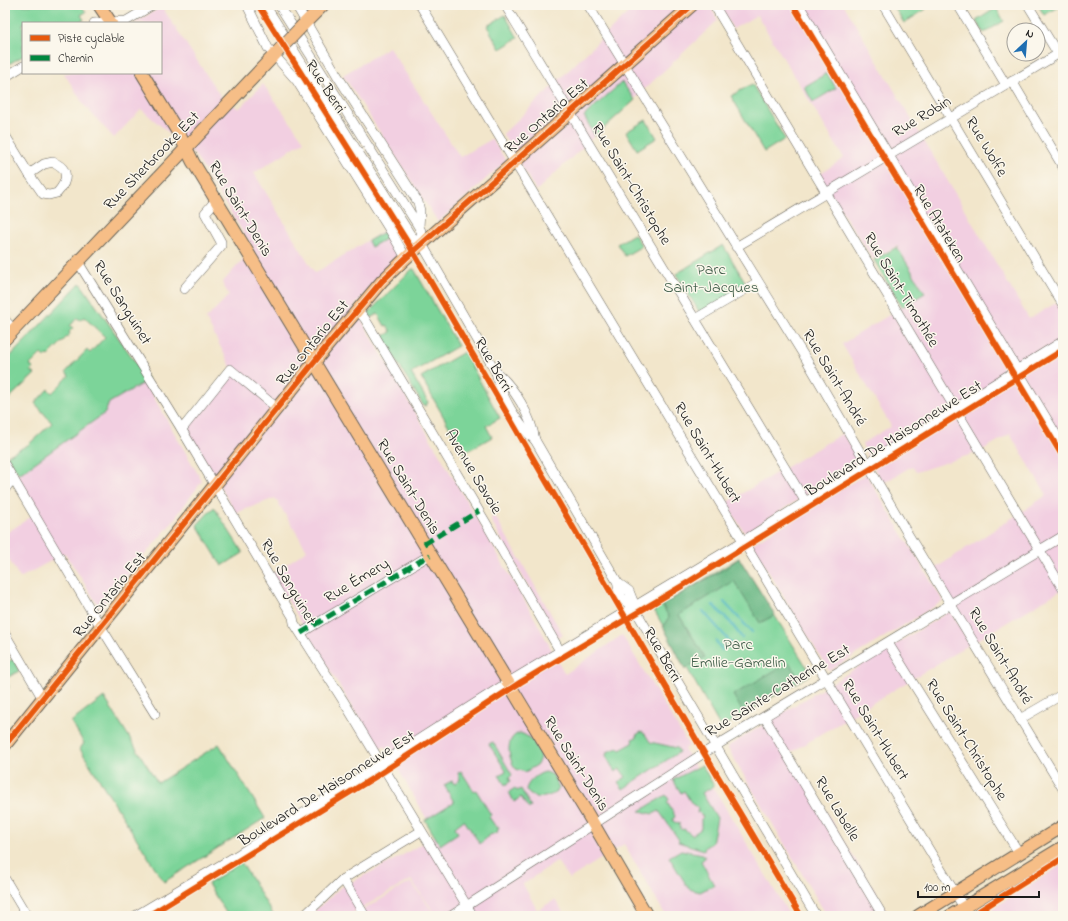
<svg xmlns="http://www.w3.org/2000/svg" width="1068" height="921" font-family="'Indie Flower',sans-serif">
<rect width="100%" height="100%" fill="#fbf7ec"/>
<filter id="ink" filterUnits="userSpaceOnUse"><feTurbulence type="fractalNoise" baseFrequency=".025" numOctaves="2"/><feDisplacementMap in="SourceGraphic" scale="8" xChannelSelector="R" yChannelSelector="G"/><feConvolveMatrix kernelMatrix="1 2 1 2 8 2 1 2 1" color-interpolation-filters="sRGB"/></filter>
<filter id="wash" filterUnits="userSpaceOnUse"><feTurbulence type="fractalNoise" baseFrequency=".012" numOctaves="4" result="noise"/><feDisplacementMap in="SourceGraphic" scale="16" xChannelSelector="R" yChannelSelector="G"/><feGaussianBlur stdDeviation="0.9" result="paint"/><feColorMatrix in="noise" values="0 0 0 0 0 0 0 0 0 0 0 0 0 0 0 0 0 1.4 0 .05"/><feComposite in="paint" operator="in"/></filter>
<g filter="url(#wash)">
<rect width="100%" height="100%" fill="#f2e6cb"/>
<g fill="#f2cfe1">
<path d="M636,5h73l9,15 -182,171 -33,-57z"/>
<path d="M718,5h126l185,314 27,-16 7,11v275l-87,52 -43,-71 114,-75 -37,-61 -31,18 -63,20 -4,-6 -30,18 -20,-40 29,-18 -49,-82 83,-51 -28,-47 -24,13 -55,-84 26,-17 -87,-143 -24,14z"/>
<path d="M162,7l59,90 18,12 24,-25 41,57 -50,32 61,100 68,-42 15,23 -44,53 181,312 30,55 57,-39 67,111 -5,3 14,22 5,-1 87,146h-124l-42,-72 -55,35 -12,-18 -34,23 14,26 18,-10 11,16h-129l-26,-36 -64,36h-38l31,-28 58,-30 38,-23 -51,-89 -7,4 -106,-176 35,-24 -32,-52 -39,15 -51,-85 47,-59 -26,-50 23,-24 -7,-12 31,-35 -58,-93 -54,-46 -27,29 -30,-33 -20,-32h97v-50h-27z"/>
<path d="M389,47l71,110 32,-18 14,22 -68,61 -95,-147z"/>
<path d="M138,370l64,111 -32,44 -70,83 -35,-55 -45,25 -15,-25v-19l30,-20 -22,-36 53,-59z"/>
<path d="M843,433l17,28 -115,72 -19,-30z"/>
<path d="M866,474l77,127 -114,70 -77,-127z"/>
<path d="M495,516l68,119 -5,3 -68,-119z"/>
<path d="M950,611l20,33 -180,109 100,163h-63l-100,-169z"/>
<path d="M1063,864v52h-80l1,-2z"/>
<path d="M411,882l25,34h-84z"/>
</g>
<g fill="#7cd499" stroke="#4c785a">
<path d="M5,5h76l5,7 -5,3 3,5 -6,3h-55v33l-18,10z"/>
<path d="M893,5h30l3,4 -22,14z"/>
<path d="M1038,5h25l-19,10z"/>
<path d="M996,8l8,13 -20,12 -8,-12z"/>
<path d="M505,15l13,23 -18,11 -13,-23z"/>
<path d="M827,73l9,15 -23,14 -9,-15z"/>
<path d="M622,82l13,18 -40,36 -11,-20z"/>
<path d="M752,84l33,55 -21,13 -33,-56z"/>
<path d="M646,120l11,18 -20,12 -11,-18z"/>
<path d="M384,232l3,6 -16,9 -3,-6z"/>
<path d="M634,234l8,12 -17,10 -8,-12z"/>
<path d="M723,245l24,40 -47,28 -24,-39z"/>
<path d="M897,247l28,46 -23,14 -28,-47z"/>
<path d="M412,269h2l44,77 -47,27 17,29 -2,4 -3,-1 -41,-68 9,-5 -4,-7 -2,1 -7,-12 -8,4 -2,-5z"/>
<path d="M80,283l68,97 -39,23 -4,10 -86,61 -12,-18 21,-11 24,-22 -17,-20 13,-14 4,4 17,-17 -3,-4 21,-22 3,3 15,-16 -21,-20 -4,3 -3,-2 -7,8 3,2 -4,4 1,2 -22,22 -1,-1 -3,2 -3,-3 -11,11 3,3 -2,3 4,3 -30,28v-40z"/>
<path d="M464,352l36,66 -14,8 6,11 -28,16 -43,-76z"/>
<path d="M214,507l29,46 -21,13 -25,-41z"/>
<path d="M739,558l72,116 -90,54 -67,-118z"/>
<path d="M13,659l6,12 -14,8 4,8 -4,5v-28z"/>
<path d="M104,697l54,86 61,-39 46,74 -101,64 -84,-133 4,-6 -13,-21z"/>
<path d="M641,732l4,2 5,8 27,6 2,4 -56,37 -5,-7 8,-5 -6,-8 -5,3 -9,-16 1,-4 11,-4 2,2 13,-7 -1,-4 5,-2 -1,-2z"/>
<path d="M520,733c11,3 19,14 20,25l-3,7 -12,7 -9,-3c-8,-9 -12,-32 4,-36z"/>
<path d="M493,742l19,33 -3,3 2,3 -6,4 -6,-10 7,-4 -17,-27z"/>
<path d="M702,765l12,21 -12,7 15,25 -5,25 -7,4 -1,3 -26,-8 1,-2 -20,-29 -6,3 -13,-3 26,-16 3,5 -2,2 8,14 -2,4 2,3 5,1 -2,1 4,5 2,-1 8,6 9,-6v-10l2,-2 -4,-5 -2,1 1,-5 -6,-4 -8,-13 -3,2 -8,-13z"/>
<path d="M461,771l13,20 2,-1 15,25 -2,2 7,10 2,-1 1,2 -2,2 1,2 -8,3 -10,9 -16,-24 -9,7 3,6 -18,12 -15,-25 29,-18 -10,-17 8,-4 2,3 6,-4 -2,-7z"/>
<path d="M545,772l8,3 6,14c-8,9 -26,13 -33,1 1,-8 11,-16 19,-18z"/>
<path d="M515,788l2,3 4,-2 10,18 -2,2 -8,-12 -7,5 -5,-10z"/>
<path d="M681,850l22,4 2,4 -4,3 13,24 -14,7 -11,-3 -20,-32z"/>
<path d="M241,862l33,54h-46l-20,-32z"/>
</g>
<g fill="#65b681" stroke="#40694e">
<path d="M739,558l36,57 -15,8 -26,-42 -55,34 26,42 -20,12 -22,-43 6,-9 -7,-12 64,-37z"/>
<path d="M789,662l11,18 -56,34 -11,-19z"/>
</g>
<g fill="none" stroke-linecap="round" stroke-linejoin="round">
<g stroke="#46b6bd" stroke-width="2.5">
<path d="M724,602l28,30"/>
<path d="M713,605l18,18 11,15"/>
<path d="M703,611l29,33"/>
<path d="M716,641l6,9"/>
</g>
</g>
</g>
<g filter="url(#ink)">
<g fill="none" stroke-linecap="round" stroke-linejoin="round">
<g stroke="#676359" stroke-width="10">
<g id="minor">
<path d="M247,5l21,43 29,33 96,154 13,23"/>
<path d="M265,5l146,231 11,8 74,128c4,23 22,53 39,68l83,143c-1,11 7,20 16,24"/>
<path d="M279,5l140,222 2,4 1,13"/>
<path d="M296,5l41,70 81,127 2,9 -1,16"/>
<path d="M420,5l549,911"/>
<path d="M505,5l300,496"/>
<path d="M588,5l218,354 100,172 157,258"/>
<path d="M714,5l349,584"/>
<path d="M799,5l264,441"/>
<path d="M883,5l180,300"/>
<path d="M958,5l48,80"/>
<path d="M1028,5l30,49"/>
<path d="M94,23l32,-2 27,-16"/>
<path d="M5,77l18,-11"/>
<path d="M1012,81l51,86"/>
<path d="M5,135l24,39"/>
<path d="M53,162c17,7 15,19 4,31l-8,2 -6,-1 -14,-20 15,-10z"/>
<path d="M736,247l327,-196"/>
<path d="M78,262l101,163 114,192 1,6 50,79 129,214"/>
<path d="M184,289l37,-43v-4l-16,-29 11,-13"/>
<path d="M357,309l8,10 121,204 74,128"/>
<path d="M695,319l63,-37"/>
<path d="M5,320l9,10"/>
<path d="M496,372c19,16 35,44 39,68"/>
<path d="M182,429l48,-60 47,39"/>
<path d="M5,465l88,149 62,100"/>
<path d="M5,489l8,-11"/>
<path d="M618,583l11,8 10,25 177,300"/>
<path d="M301,633l129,-78"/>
<path d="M5,634l38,65"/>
<path d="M888,643l131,210"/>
<path d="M765,718l118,198"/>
<path d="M1020,719l43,-25"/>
<path d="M5,879l22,37"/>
<path d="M343,879l22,37"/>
<path d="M135,916l104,-62 268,-171 236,-142 320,-200"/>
<path d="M304,916l39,-37 78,-48"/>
<path d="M451,916l253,-163 359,-217"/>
</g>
</g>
<g stroke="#676359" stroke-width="14">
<g id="major">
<path d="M99,5l12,18"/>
<path d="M302,26l21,-21"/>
<path d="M142,73l37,61 14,28 394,651 60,103"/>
<path d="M5,339l277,-292"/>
<path d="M5,745l323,-400 54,-64 24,-23 286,-253"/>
<path d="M918,916l145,-90"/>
<path d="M950,916l113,-69"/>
</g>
</g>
<use href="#minor" stroke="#fff" stroke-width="9"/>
<use href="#major" stroke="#f6be87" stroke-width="12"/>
<g stroke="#676359" stroke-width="14" stroke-linecap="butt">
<path id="major-bridge" d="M282,47l20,-21"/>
</g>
<use href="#major-bridge" stroke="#f6be87" stroke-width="12"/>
<g stroke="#00873e" stroke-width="5" stroke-dasharray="10 5" stroke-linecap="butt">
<path d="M424,544l55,-33"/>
<path d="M301,633l129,-78"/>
</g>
<g stroke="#fbf7ec" stroke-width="8">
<g id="cycleway">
<path d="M258,5l150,238 296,510 97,163"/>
<path d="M793,5l270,452"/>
<path d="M5,745l323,-400 54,-64 24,-23 286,-253"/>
<path d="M148,916l227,-139 146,-95 161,-96 381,-236"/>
<path d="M971,916l92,-58"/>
</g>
</g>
<use href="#cycleway" stroke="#e8590c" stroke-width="6"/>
</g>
</g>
<g text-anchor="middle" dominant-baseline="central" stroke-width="3" stroke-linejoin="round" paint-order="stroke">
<g font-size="16" fill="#1c1c1c" stroke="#fbf7ec">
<text transform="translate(325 87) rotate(57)">Rue Berri</text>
<text transform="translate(547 116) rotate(-41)">Rue Ontario Est</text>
<text transform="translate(922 117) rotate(-31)">Rue Robin</text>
<text transform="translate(986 147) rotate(59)">Rue Wolfe</text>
<text transform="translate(152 161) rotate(-46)">Rue Sherbrooke Est</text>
<text transform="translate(631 184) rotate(59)">Rue Saint-Christophe</text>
<text transform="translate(240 209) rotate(59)">Rue Saint-Denis</text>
<text transform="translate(939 224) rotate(59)">Rue Atateken</text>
<text transform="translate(901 290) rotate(59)">Rue Saint-Timothée</text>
<text transform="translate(122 303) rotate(58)">Rue Sanguinet</text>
<text transform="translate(313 343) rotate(-51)">Rue Ontario Est</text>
<text transform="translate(493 365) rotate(60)">Rue Berri</text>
<text transform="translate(834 378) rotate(59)">Rue Saint-André</text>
<text transform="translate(894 439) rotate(-32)">Boulevard De Maisonneuve Est</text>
<text transform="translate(707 453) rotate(59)">Rue Saint-Hubert</text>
<text transform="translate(473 472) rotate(59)">Avenue Savoie</text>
<text transform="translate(408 487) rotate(59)">Rue Saint-Denis</text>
<text transform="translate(357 581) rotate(-31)">Rue Émery</text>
<text transform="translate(288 582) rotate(60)">Rue Sanguinet</text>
<text transform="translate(110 595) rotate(-51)">Rue Ontario Est</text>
<text transform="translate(662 655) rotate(60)">Rue Berri</text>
<text transform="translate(1000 656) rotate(59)">Rue Saint-André</text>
<text transform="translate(778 691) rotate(-31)">Rue Sainte-Catherine Est</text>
<text transform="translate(875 730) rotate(59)">Rue Saint-Hubert</text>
<text transform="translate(966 740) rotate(58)">Rue Saint-Christophe</text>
<text transform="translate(576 764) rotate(58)">Rue Saint-Denis</text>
<text transform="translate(327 789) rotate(-32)">Boulevard De Maisonneuve Est</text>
<text transform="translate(837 809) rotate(59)">Rue Labelle</text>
</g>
<g font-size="16" fill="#3e5c48" stroke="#fbf7ec">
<text x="711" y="270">Parc<tspan x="711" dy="18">Saint-Jacques</tspan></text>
<text x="738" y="645">Parc<tspan x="738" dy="18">Émilie-Gamelin</tspan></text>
</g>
</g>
<rect width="1068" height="921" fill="none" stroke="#fbf7ec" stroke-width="20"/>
<rect x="22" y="22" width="140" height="52" fill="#fbf7ec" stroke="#a29f99"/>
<rect x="30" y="35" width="20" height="6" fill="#e8590c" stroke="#a29f99"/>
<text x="58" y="42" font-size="12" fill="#1c1c1c">Piste cyclable</text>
<rect x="30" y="55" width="20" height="6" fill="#00873e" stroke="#a29f99"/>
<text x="58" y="62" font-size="12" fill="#1c1c1c">Chemin</text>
<g transform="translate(1026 42) rotate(26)"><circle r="19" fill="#fbf7ec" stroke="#a29f99"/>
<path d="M0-3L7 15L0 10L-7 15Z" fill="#1f6fb2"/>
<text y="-6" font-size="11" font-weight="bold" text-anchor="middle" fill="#1c1c1c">N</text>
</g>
<path d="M918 891v6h121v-6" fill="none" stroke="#1c1c1c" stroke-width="2"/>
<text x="924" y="891" font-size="12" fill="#1c1c1c" stroke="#fbf7ec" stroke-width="3" paint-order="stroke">100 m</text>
</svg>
